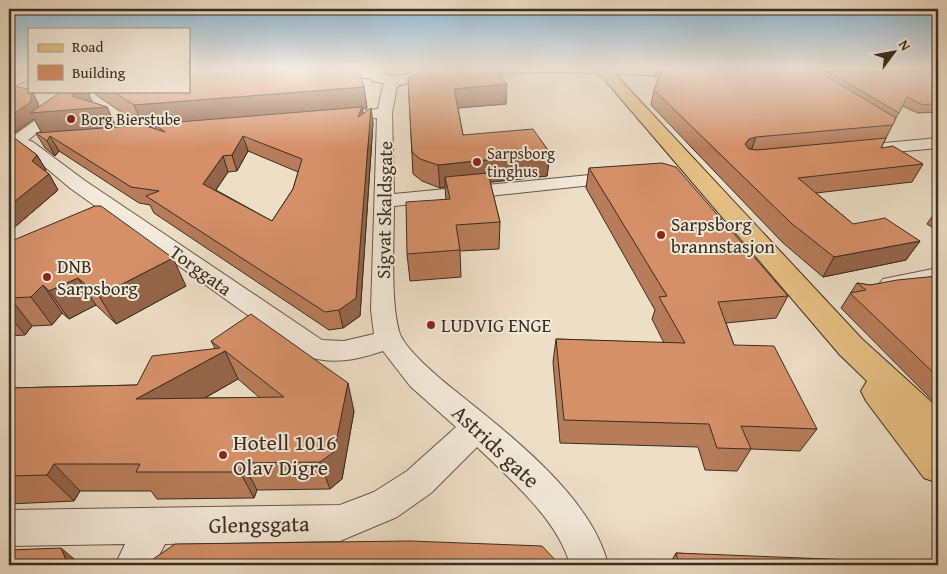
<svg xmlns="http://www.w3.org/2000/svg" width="947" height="574" font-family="'Gentium Book Plus',serif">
<rect width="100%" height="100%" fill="#eddec6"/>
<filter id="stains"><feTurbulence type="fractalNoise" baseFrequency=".004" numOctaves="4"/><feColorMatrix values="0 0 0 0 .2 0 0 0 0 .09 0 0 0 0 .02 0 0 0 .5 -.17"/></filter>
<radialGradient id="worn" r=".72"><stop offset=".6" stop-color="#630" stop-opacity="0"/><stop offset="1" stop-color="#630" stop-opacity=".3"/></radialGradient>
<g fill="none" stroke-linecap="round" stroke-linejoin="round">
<g stroke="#66594a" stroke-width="2">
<g id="street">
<path d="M29,69v10l-20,10v-9z"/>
<path d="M391,77l7,4 -6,32 2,81 226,-22 6,1 3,4 -3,4 -6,1 -226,24c0,33 -4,99 6,128 6,16 39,44 53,55 53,43 139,107 155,176h-38c-11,-44 -61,-87 -93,-118l-46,46 -34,24 -57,24 -175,3 -11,21h-39l10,-21 -116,2v-36l331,-5 34,-13 33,-21 49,-44 -46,-41 -27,-35c-27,9 -50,14 -78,5l-235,-168 -50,-42 -11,3v-10l67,-48h16l-64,49 5,2 51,38 238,160 22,1 30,-7 -3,-24 6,-192 -38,3 -7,-4 7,-4 39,-4 6,-28z"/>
<path d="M938,138v10l-75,7 -6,-1 -2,-4 2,-4 6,-1z"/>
<path d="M938,268v14l-47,10 -8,-3 -4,-5 4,-5z"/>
</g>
</g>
<g stroke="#392d21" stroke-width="2">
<path id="secondary" d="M255,68l114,2 20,-2 -6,6 14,2 14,-3 -4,-5h265l22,1 7,4 -7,4 -124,-5 -144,1 -4,6 -25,7 -25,-5 -2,-3h-37l-71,-6z"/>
</g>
<g stroke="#392d21" stroke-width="2">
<path id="primary" d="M590,68h16l9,6 247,265 76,69v75l-14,-5 -58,-77 -5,-10 6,-10 -27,-26 -235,-275z"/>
</g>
<use href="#street" fill="#f3eada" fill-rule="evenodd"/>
<use href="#secondary" fill="#f3eada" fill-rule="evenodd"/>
<use href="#primary" fill="#e6bf83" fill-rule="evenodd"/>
</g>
<g fill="#b77c59" stroke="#392d21" fill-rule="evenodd">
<path d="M658,68h155l12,7 2,-4 111,1v40l-20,1 -16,-7 -21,42 42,16 -11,18 -96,11 37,31 67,17 -14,19 -83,17 -41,-35 -131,-137 3,-15 5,-12 -4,-1z"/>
<path d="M889,68h49v1z"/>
<path d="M408,78l98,26 -48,4 5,27 87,18 -3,23 -57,6 10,40 -1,27 -39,2 1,26 -51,4 -3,-27 39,-54 -1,-13 -5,1 -18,-7 -9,-7z"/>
<path d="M364,87l3,21h-5l1,5 10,9 -13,194 -17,12 -14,2 -175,-117 -4,-8 -11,-2 -80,-52 -4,5 -10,-8 -9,-15h6l-8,-14 -24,17 27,19 9,15 -1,1 4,3 9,16 -49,42v-144l29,15v4l54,-5 15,5 9,20 24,-2 -44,-30 -1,-4h94zM148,126h7l1,3zM248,151l50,21 -5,17 -21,32 -56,-31 12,-18 9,-1z"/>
<path d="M589,168l199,128 -12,22 -50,5 8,22 83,84 -17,22 -49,-2 -14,22 -32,-1 -7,-23 -138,-4 -7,-81 3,-23 108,4 -12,-24 3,-9 -69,-122z"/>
<path d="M938,208v23l-11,-7z"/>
<path d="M9,242l177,44 -70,38 -20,-19 -27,14 -7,-6 -10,12 -20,1 -7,9 -16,1z"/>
<path d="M938,276v130l-97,-98 16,-25 13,2z"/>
<path d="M211,341l143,70 -12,68 -12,10 -73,1 -3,8 -97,1 -6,-8h-71l-6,10 -65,3v-116l128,-3 78,-37zM238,379l22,19h-55z"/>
<path d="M676,553l179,12h-186z"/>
</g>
<g fill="#956549" stroke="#392d21">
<path d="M507,84l-1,20 -51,4 -1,-19z"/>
<path d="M364,87l3,21h-5l2,13 -210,3 1,2 -12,1 -9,-22z"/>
<path d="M31,91h1l6,12 1,9 33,-16 3,-5h12l6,12 14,4 10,22 -74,6 -9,-16 -25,18v-20z"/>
<path d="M371,108l2,14 -13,194 -17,12 -4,-18z"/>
<path d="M50,136l9,15 -4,5 -8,-15z"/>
<path d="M243,136l5,15 -11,20 -5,-16z"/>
<path d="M756,137l-6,17 -5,-10 4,-5z"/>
<path d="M550,153l-3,23 -100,11 -2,-10v10l-5,1 -2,-23z"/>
<path d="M37,155l9,15 -5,7 -9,-16z"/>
<path d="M223,156l5,16 -19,28 -6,-16z"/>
<path d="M49,174l9,16 -49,42v-26z"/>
<path d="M920,241l-14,19 -83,17 11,-20z"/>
<path d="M173,258l13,28 -70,38 -17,-28z"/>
<path d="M78,278l18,27 -27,14 -20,-28z"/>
<path d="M43,285l19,28 -10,12 -21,-28z"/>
<path d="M10,298l22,28 -7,9 -16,-20v-15z"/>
<path d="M225,351l13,28 -83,47 -19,-27z"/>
<path d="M348,383l6,28 -12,68 -12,10 -10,-27z"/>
<path d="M243,463l14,27 -3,8 -14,-26z"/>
<path d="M54,464l26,27 -6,10 -27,-26z"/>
<path d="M61,548l19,16 1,1h-13z"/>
</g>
<g fill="#d59068" stroke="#392d21" fill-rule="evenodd">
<path d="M189,68h169l6,19 -230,18 -22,-14h77z"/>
<path d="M435,68h59l13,16 -53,5 9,46 70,-6 17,24 -112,12 -18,-6 -8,-7 -4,-74 13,-7z"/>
<path d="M663,68h150l83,50 -3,7 -137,12 -7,2 -4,5 4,5 8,1 129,-12 -5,10 12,-2 30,18 -125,14 55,46 32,-6 35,23 -86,16 -43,-34 -137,-133z"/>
<path d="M827,71l111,1v31l-15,2 -16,-8 -8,16z"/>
<path d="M12,86l17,3v2h2v11l-22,15v-29z"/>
<path d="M62,91h13l-3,5 35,11 -77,6z"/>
<path d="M362,107l-4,10 13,-9 -15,190 -17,12 -14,2 -179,-116 13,-5 -28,-4 -81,-51 -3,5 -11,-8 107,-8 22,7 -11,-8zM243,136l59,23 -9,30 -21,32 -69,-37 20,-28 9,-1z"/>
<path d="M9,136h3l25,19 -5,6 17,13 -40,32z"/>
<path d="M662,163l14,4 112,129 -70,6 16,43 40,1 43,83 -76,-3 10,23 -34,-1 -8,-24 -145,-4 -8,-81 129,4 -26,-46 8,-1 -78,-128z"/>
<path d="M488,173l12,49 -44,3 4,25 -53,4 -1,-52 44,-3 -5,-22z"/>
<path d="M95,206h6l72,52 -74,38 -21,-18 -29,13 -6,-6 -12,12 -21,1 -1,2v-58z"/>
<path d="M938,276v101l-88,-84 16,-3 -9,-7 13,2 27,-5z"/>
<path d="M251,314l97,69 -14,69 -14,10 -77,1 -3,9h-104l4,-8h-86l-7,11 -38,1v-88l128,-3 15,-29 68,-8 -9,-7zM225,351l59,46 -148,2z"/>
<path d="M410,541l132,5 18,19h-410l-1,-3 26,-18z"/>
<path d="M61,548l7,17h-59v-15z"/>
<path d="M676,553l177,7 2,5h-176z"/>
</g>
<linearGradient id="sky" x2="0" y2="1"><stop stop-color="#88b7d4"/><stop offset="0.46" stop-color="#f7f0e5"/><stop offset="1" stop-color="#f7f0e5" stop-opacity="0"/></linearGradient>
<rect width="947" height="148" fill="url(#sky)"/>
<g fill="#8f2418" stroke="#f3eada" stroke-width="2">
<circle cx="71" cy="119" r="5"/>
<circle cx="477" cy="162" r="5"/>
<circle cx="661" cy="235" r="5"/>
<circle cx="47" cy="277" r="5"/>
<circle cx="431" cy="325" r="5"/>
<circle cx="223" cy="455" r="5"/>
</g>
<g text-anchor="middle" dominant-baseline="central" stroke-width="4" stroke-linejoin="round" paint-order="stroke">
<g font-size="16" fill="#392d21" stroke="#f3eada" text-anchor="start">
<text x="81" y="119">Borg Bierstube</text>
<text x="487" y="153">Sarpsborg<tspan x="487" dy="18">tinghus</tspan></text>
</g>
<g font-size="19" fill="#392d21" stroke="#f3eada">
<text transform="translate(384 210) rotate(-89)">Sigvat Skaldsgate</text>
<text transform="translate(201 270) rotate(36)">Torggata</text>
</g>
<g font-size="19" fill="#392d21" stroke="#f3eada" text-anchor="start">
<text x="671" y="224">Sarpsborg<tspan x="671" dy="22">brannstasjon</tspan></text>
<text x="57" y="266">DNB<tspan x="57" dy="22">Sarpsborg</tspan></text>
<text x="441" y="325">LUDVIG ENGE</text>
</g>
<g font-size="22" fill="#392d21" stroke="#f3eada" text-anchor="start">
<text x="233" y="442">Hotell 1016<tspan x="233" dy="25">Olav Digre</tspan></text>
</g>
<g font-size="22" fill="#392d21" stroke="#f3eada">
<text transform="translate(496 446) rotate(43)">Astrids gate</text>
<text transform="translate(259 524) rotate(-1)">Glengsgata</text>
</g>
</g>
<rect width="947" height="574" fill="none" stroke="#eddec6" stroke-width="30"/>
<rect x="10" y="10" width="927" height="554" fill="none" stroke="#392d21" stroke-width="2.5"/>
<rect x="15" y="15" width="917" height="544" fill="none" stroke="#392d21"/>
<rect x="28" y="28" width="162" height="65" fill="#f3eada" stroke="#a99e90"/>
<rect x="38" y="44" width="25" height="8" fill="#e6bf83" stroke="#a99e90"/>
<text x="72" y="52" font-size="15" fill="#392d21">Road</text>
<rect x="38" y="65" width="25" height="15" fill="#d59068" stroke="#a99e90"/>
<text x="72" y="78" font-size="15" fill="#392d21">Building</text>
<g transform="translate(894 52) rotate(58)" stroke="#f3eada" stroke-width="4" paint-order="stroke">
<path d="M0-4L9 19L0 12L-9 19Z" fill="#392d21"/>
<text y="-8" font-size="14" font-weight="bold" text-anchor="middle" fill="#392d21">N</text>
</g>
<rect width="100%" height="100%" filter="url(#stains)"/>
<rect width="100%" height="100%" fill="url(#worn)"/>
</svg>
